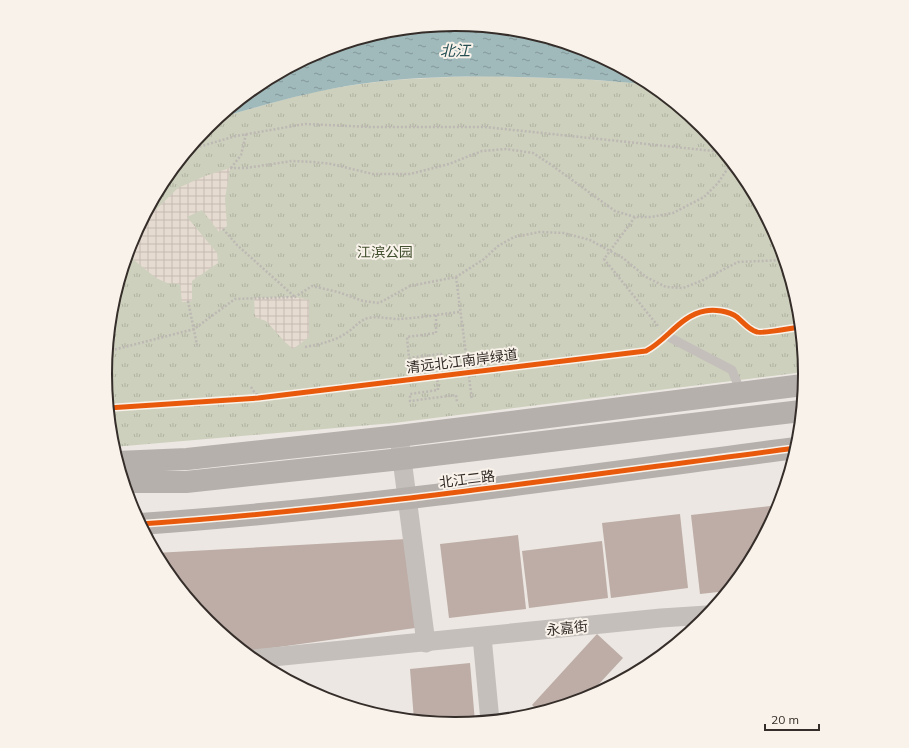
<svg xmlns="http://www.w3.org/2000/svg" width="909" height="748" font-family="Mulish,'Noto Sans SC',sans-serif">
<defs>
<pattern id="park-tufts" width="24" height="20" patternUnits="userSpaceOnUse"><rect width="24" height="20" fill="#cdd0bd"/><path d="M3 7l-1-3M5 7V3M7 7l1-3M15 17l-1-3M17 17v-4M19 17l1-3" fill="none" stroke="#b1b3a2"/></pattern>
<pattern id="plaza-grid" width="8" height="8" patternUnits="userSpaceOnUse"><rect width="8" height="8" fill="#e5dbd0"/><path d="M0 4h8M4 0v8" fill="none" stroke="#c5bcb3"/></pattern>
<pattern id="water-ripples" width="26" height="14" patternUnits="userSpaceOnUse"><rect width="26" height="14" fill="#a0babb"/><path d="M2 4q2-2 4 0t4 0M15 11q2-2 4 0t4 0" fill="none" stroke="#839898"/></pattern>
</defs>
<rect width="100%" height="100%" fill="#ece7e2"/>
<path fill="url(#park-tufts)" d="M489,76l90,3 72,5 51,43 44,53 32,60 20,66 6,66 -410,51 -281,24 -8,-73 6,-69 20,-65 33,-61 43,-53 9,-7c48,-14 96,-29 145,-35 43,-6 85,-7 128,-8z"/>
<g fill="url(#plaza-grid)">
<path d="M230,168l-5,31 2,27 -8,6 -17,-22 -15,7 30,36 1,10 -26,18v20l-10,1 -2,-18 -13,-1 -11,-5 -22,-18 -5,-14 2,-6 8,-14 39,-38 27,-12z"/>
<path d="M295,297l14,3v37l-16,12 -8,-7 -19,-21 -11,-4 -1,-19z"/>
</g>
<path fill="url(#water-ripples)" d="M455,24l68,7 66,20 62,33c-25,-1 -49,-4 -73,-5 -72,-3 -146,-5 -218,5 -49,7 -97,21 -144,35l44,-36 61,-32 65,-20z"/>
<g fill="#bdada6">
<path d="M779,505l-34,64 -18,22 -27,3 -9,-79z"/>
<path d="M680,514l8,74 -77,10 -9,-75z"/>
<path d="M518,535l8,74 -77,9 -9,-74z"/>
<path d="M407,539l8,89 -171,24 -37,-31 -44,-53 -8,-15z"/>
<path d="M602,541l6,57 -79,10 -7,-57z"/>
<path d="M597,634l26,24 -37,40 -46,14 -8,-7z"/>
<path d="M470,663l5,59 -21,2 -40,-4 -4,-51z"/>
</g>
<g fill="none" stroke-linecap="round" stroke-linejoin="round">
<g stroke="#bdb8b3" stroke-width="2.5" stroke-dasharray="2 2" stroke-linecap="butt">
<path d="M188,150l48,-14 69,-12 66,3h114l238,25"/>
<path d="M230,168h16l46,-7 22,1 17,2 42,10h37l39,-10 33,-13 24,-2 27,4 17,11 65,47 20,6h16l22,-4 31,-16 14,-14 10,-15 2,-7"/>
<path d="M231,168l10,-13 5,-21"/>
<path d="M635,217l-31,42 54,67"/>
<path d="M223,229l14,16 58,52"/>
<path d="M456,277l16,123"/>
<path d="M188,301l9,44"/>
<path d="M436,315v18l-29,4 2,21 32,-4 2,21"/>
<path d="M305,347c16,-3 30,-6 43,-15 7,-5 12,-12 20,-14 11,-2 21,1 31,1 20,-1 41,-5 61,-7"/>
<path d="M107,349l6,1 81,-21 41,-30 60,-2 17,-11 26,6 25,9 16,2 31,-17 46,-9 28,-18 14,-13 16,-9 26,-5 24,1 26,7 33,18 23,19 20,10 17,1 18,-7 37,-19 46,-2"/>
<path d="M437,376l1,14 -28,4v7l46,-6 1,7"/>
<path d="M251,387l7,11"/>
</g>
<path stroke="#c4bfbb" stroke-width="9" d="M665,335l67,35 9,23"/>
<g stroke="#c4bfbb" stroke-width="19">
<path d="M400,444l26,199"/>
<path d="M482,637l8,84"/>
<path d="M253,659l408,-41 46,-3"/>
</g>
<g stroke="#b5b0ac" stroke-width="22">
<path d="M117,462l70,-3 212,-23 404,-51"/>
<path d="M123,482h63l215,-23 400,-48"/>
<path d="M140,524c219,-15 438,-48 656,-76"/>
</g>
<g stroke="#f8f2ea" stroke-width="8">
<g id="cycleway">
<path d="M108,408l150,-10 388,-47c20,-10 35,-36 59,-40 9,-2 24,0 32,6 6,5 12,13 20,15 5,2 35,-4 43,-5"/>
<path d="M140,524c219,-15 438,-48 656,-76"/>
</g>
</g>
<use href="#cycleway" stroke="#e8590c" stroke-width="5"/>
</g>
<g text-anchor="middle" dominant-baseline="central" stroke-width="4" stroke-linejoin="round" paint-order="stroke">
<g font-size="14" fill="#445130" stroke="#f8f2ea">
<text x="385" y="252">江滨公园</text>
</g>
<g font-size="14" fill="#352d29" stroke="#f8f2ea">
<text transform="translate(462 361) rotate(-7)">清远北江南岸绿道</text>
<text transform="translate(467 479) rotate(-7)">北江二路</text>
<text transform="translate(567 628) rotate(-6)">永嘉街</text>
</g>
<g font-size="15" font-style="italic" fill="#244e52" stroke="#f8f2ea">
<text x="455" y="50">北江</text>
</g>
</g>
<path d="M0 0H909V748H0ZM112 374a343 343 0 1 1 686 0a343 343 0 1 1-686 0Z" fill="#f8f2ea" fill-rule="evenodd"/>
<path fill="none" stroke="#352d29" stroke-width="2" d="M112 374a343 343 0 1 1 686 0a343 343 0 1 1-686 0Z"/>
<path d="M765 724v6h54v-6" fill="none" stroke="#352d29" stroke-width="2"/>
<text x="771" y="724" font-size="12" fill="#352d29" stroke="#f8f2ea" stroke-width="3" paint-order="stroke">20 m</text>
</svg>
